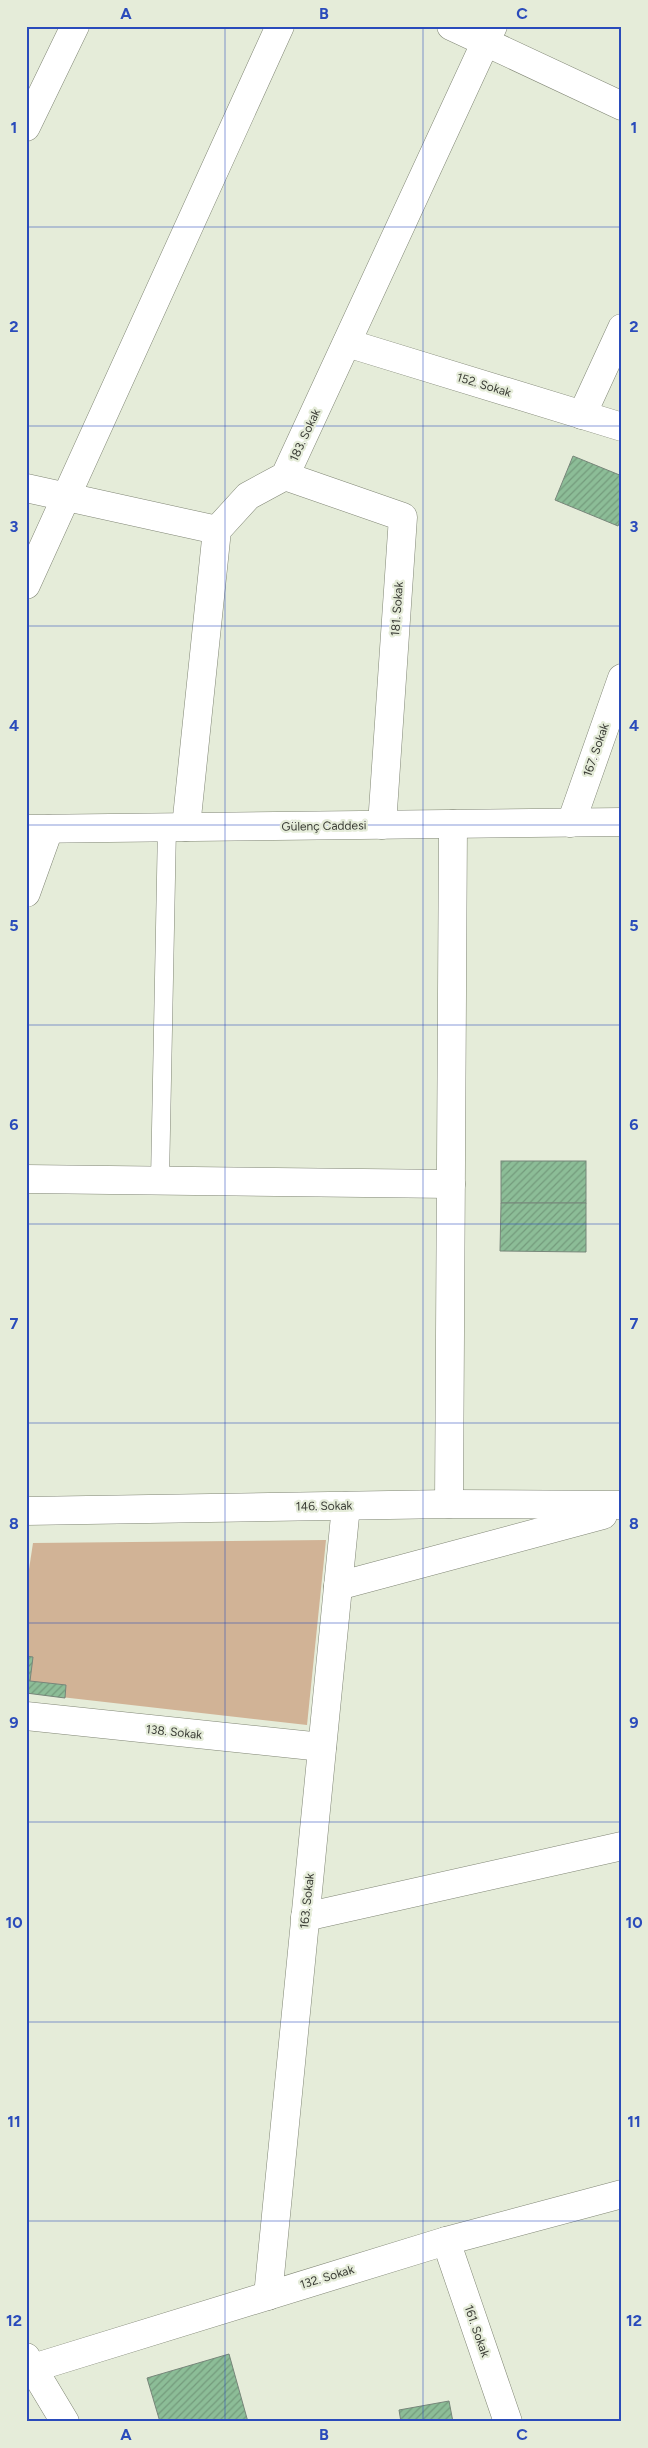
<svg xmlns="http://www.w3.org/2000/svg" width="648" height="2448" font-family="Figtree,sans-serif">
<defs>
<pattern id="building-hatch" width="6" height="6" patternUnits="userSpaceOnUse" patternTransform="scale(1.25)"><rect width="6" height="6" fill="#8cbd97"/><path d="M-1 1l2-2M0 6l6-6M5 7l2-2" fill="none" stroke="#749b7c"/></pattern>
</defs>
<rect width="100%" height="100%" fill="#e5ecd9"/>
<path fill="#d1b396" d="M326,1540l-19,185 -281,-32v-104l7,-46z"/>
<g fill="url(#building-hatch)" stroke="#77867a">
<path d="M573,456l49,20v41l-4,9 -63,-26z"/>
<rect x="501" y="1161" width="85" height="42"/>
<path d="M501,1203h85v49l-86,-1z"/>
<path d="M26,1656l7,1 -3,24 36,4 -1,13 -39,-5z"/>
<path d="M229,2354l19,68h-88l-13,-44z"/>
<path d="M449,2401l4,21h-52l-2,-12z"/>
</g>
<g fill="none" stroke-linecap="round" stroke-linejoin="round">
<g stroke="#808675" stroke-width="19">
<path id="service" d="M160,1180l7,-353"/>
</g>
<g stroke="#808675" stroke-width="29">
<g id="minor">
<path d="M451,26l171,80"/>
<path d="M347,343l275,84"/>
<path d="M582,415l40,-87"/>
<path d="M285,476l118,41 -21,308"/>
<path d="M26,488l191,42"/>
<path d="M26,585l254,-559"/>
<path d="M571,823l51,-145"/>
<path d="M186,827l31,-297 31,-34 37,-20 208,-450"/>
<path d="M26,829l596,-7"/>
<path d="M26,893l23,-64"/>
<path d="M26,1179l425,5"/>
<path d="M449,1504l4,-680"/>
<path d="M26,1511l423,-7 173,1"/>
<path d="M338,1586l265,-71"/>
<path d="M26,1716l296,31"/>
<path d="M305,1917l317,-71"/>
<path d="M446,2241l62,181"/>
<path d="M268,2296l78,-790"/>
<path d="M33,2368l413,-127 176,-47"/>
</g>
</g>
<g stroke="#808675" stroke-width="29">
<g id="secondary">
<path d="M26,127l49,-101"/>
<path d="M26,2357l39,65"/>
</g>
</g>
<use href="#service" stroke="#fff" stroke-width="18"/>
<use href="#minor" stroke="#fff" stroke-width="28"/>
<use href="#secondary" stroke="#fff" stroke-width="28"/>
</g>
<path fill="none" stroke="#2a4bbb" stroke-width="1" stroke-opacity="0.55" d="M225,26v2396M423,26v2396M26,227h596M26,426h596M26,626h596M26,825h596M26,1025h596M26,1224h596M26,1423h596M26,1623h596M26,1822h596M26,2022h596M26,2221h596"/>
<g text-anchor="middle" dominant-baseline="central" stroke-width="4.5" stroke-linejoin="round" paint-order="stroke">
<g font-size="12" fill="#3b3d36" stroke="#e5ecd9">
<text transform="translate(484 385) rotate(17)">152. Sokak</text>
<text transform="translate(305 435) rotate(-65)">183. Sokak</text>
<text transform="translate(397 609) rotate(-86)">181. Sokak</text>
<text transform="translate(596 750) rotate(-71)">167. Sokak</text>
<text transform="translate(324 826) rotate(-1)">Gülenç Caddesi</text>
<text transform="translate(324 1506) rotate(-1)">146. Sokak</text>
<text transform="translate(174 1732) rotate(6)">138. Sokak</text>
<text transform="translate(307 1901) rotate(-84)">163. Sokak</text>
<text transform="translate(327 2277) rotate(-17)">132. Sokak</text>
<text transform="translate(477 2331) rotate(71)">161. Sokak</text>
</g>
</g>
<rect width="648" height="2448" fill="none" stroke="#e5ecd9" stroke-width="55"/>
<rect x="28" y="28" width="592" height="2392" fill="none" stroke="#2a4bbb" stroke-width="2"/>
<g font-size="16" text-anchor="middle" font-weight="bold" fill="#2a4bbb">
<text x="126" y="19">A</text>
<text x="324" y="19">B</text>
<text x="522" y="19">C</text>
<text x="14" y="133">1</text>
<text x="634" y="133">1</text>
<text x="14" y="332">2</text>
<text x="634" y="332">2</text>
<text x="14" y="532">3</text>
<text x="634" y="532">3</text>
<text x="14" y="731">4</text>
<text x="634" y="731">4</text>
<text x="14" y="931">5</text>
<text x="634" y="931">5</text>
<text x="14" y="1130">6</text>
<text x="634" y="1130">6</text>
<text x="14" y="1329">7</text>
<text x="634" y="1329">7</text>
<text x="14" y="1529">8</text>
<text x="634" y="1529">8</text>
<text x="14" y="1728">9</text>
<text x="634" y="1728">9</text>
<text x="14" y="1928">10</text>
<text x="634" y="1928">10</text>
<text x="14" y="2127">11</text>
<text x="634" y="2127">11</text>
<text x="14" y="2326">12</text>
<text x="634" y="2326">12</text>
<text x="126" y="2440">A</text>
<text x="324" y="2440">B</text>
<text x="522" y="2440">C</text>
</g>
</svg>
